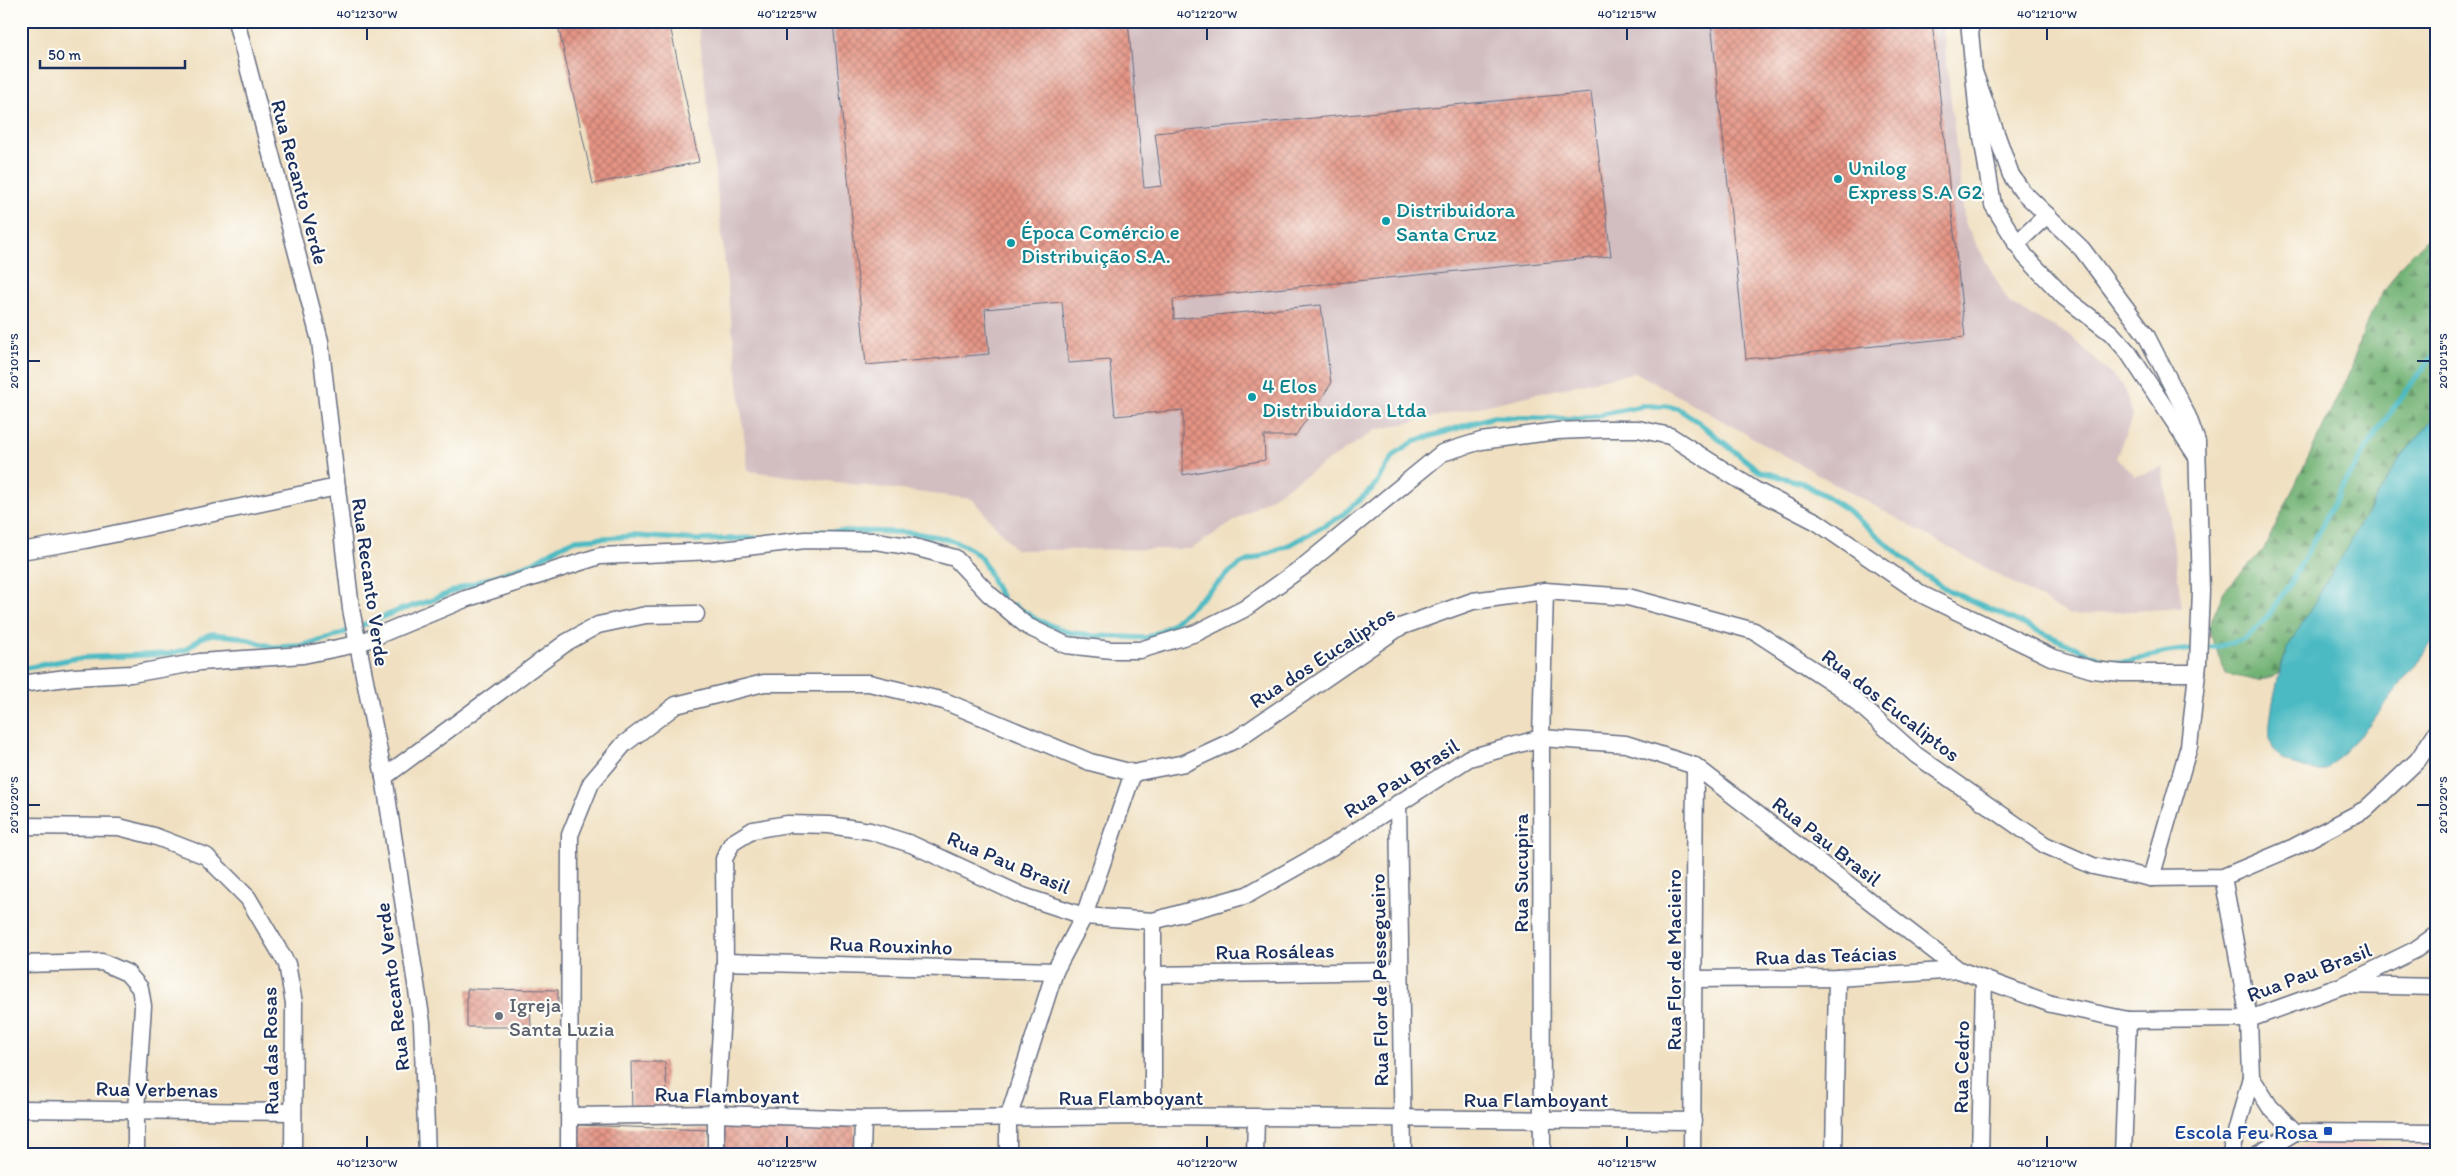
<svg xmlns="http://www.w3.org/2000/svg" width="2457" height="1176" font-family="Itim,sans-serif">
<defs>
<pattern id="forest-firs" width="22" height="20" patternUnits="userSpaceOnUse" patternTransform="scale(1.25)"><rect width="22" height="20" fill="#72b274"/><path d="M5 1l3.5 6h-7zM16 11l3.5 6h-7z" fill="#5d9162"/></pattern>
<pattern id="building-cross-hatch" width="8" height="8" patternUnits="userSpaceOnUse" patternTransform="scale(1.25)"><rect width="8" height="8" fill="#e59484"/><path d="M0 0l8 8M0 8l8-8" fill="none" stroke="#b9796f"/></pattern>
</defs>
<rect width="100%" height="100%" fill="#fdfcf7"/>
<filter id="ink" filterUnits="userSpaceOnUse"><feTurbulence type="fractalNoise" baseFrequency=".02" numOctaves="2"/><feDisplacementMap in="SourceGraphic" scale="10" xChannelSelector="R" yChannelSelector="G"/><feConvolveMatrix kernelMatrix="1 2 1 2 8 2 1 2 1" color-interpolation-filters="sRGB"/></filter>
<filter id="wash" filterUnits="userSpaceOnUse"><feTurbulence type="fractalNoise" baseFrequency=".0096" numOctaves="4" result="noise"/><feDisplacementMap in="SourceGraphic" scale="20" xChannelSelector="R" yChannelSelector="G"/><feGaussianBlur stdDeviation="1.12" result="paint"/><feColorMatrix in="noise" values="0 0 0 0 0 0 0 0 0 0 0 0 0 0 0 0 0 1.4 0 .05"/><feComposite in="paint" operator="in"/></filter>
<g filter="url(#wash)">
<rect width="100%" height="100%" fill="#f0e0c1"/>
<path fill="#f7d0c9" d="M2313,1144l123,2v9h-154l15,-8z"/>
<path fill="#d2bec1" d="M698,21h1244l23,203 45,80 60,31 53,51 10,29 -17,43 20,18 27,-9 19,141 -112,7 -435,-243 -259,58 -185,119 -175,1 -44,-51 -224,-28z"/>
<path fill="url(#forest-firs)" stroke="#467069" d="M2436,230v185l-38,46 -111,188 -9,25 -20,7 -32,-7 -18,-46 16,-37 40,-42 84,-174 22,-61 31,-49z"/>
<path fill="#4bbac2" stroke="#337490" d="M2436,415v222l-68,90 -42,43c-19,1 -49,-6 -55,-27 -6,-19 9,-74 16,-94l111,-188z"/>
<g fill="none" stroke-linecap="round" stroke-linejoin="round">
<g stroke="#4bbac2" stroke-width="5.5">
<path d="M816,532c42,-1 130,-6 161,22 13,12 14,31 25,43"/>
<path d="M1014,605l23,15 30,12 27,4 53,2 23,-12 59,-53 12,-9 50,-20 49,-27 33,-29 22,-34 20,-13 78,-24 87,2 62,-13h23l12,2 21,14 61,49 43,12 22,12 22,14 73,62 29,19 157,71c22,5 41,-6 63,-9 22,-4 59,-3 78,-15 36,-23 76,-116 100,-156 27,-44 56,-88 90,-128"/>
<path d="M21,669l56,-11 91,-4 17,-4 16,-12 11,-4 27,3 33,10 28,-1 28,-7 72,-29 30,-9 33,-14 70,-24 26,-16 16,-7 59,-4 63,4 58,-2"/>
</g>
</g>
<g id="blocks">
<g fill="url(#building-cross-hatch)">
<path d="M557,21h112l30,141 -106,22z"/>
<path d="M833,21h295l16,167 18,-2 -7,-53 436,-41 20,164 -438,43 1,20 147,-14 10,79 -36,52h-31l1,24 -82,15v-65l-68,6 -5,-56 -42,3 -6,-61 -77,7 4,45 -123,11z"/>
<path d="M1711,21h221l33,316 -219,22z"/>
<path d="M467,989l91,1v14h-28l1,23h-64z"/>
<path d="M631,1062h34l3,50h-36z"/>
<path d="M855,1119v36h-133v-35z"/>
<path d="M577,1125l131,5 1,25h-132z"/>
</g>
</g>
</g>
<g filter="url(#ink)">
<use href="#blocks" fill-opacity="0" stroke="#666d81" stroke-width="1"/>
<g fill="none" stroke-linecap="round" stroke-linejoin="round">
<g stroke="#666d81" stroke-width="19">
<g id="street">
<path d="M236,21l84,320 31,268 33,168 38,246 5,132"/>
<path d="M1969,21l8,85 16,99 32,51 39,41 47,36 17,19 68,103"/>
<path d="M1974,72l37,103 11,16 60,58 64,86 42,82 9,25 4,149 -3,73 -9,82 -38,132"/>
<path d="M2016,244l31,-29"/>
<path d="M21,551l64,-11 252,-53"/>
<path d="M21,684l53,-7 57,-3 69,-12 103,-7 54,-11 108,-45 135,-43 114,-5 91,-11 70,1 39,6 41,11 34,36 38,32 39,19 46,5h28l56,-17 48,-24 60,-43 138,-113 39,-12 76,-10 50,-2h31l32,7 85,54 62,32 106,73 128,62 42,13 29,3h75"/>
<path d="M384,777l183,-135 31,-17 48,-10 50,-1"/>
<path d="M1398,803l5,352"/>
<path d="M21,826l98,1 35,9 52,20 42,42 39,66 7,39 -1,152"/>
<path d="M2223,877l26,142 2,58 19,30 25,25"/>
<path d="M1153,921v195"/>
<path d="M725,962l330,9"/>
<path d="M21,964l81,-2 25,11 13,15 3,18 -7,104v45"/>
<path d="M1152,975l247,-4"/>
<path d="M1695,979l142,-1 122,-8"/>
<path d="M2346,985l90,2"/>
<path d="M21,1109l272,3"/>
<path d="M570,1116l146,-2 147,5 290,-3 540,5"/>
<path d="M2295,1132l141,1"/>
<path d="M569,1155l1,-320 21,-52 33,-39 52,-39 88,-22h105l75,18 146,61 43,11 52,-10 52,-24 163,-112 73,-26 72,-10 83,6 126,34 87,57 75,67 129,90 48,21 58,12 72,-1 71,-30 72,-38 52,-49 18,-27"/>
<path d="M716,1155v-41l9,-152 -1,-103 8,-16 21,-13 34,-6 42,1 41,6 41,13 112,52 61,20 69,5 94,-26 83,-47 139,-90 72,-20 85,6 69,22 264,204 92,34 77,16 121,-1 95,-34 71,-35 21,-15"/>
<path d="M862,1155l1,-36"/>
<path d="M1008,1155v-36l47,-148 29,-55 49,-143"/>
<path d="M1255,1155l1,-36"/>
<path d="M1542,1155l-1,-417 4,-147"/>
<path d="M1692,1155l3,-389"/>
<path d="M1834,1155l3,-177"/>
<path d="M1980,1155l4,-176"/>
<path d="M2123,1155l5,-135"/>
<path d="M2230,1155l21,-78"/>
<path d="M2257,1155l38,-23"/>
</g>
</g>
<use href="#street" stroke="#fff" stroke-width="16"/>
</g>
</g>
<path fill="none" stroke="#1b2f5e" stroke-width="2" d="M367,28v12M787,28v12M1207,28v12M1627,28v12M2047,28v12M28,361h12M2417,361h13M28,805h12M2417,805h13M367,1136v12M787,1136v12M1207,1136v12M1627,1136v12M2047,1136v12"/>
<g fill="#0f9aa8" stroke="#fdfcf7" stroke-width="2">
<circle cx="1838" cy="179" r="5"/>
<circle cx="1386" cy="221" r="5"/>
<circle cx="1011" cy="243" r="5"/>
<circle cx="1252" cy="397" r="5"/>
</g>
<circle fill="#6b7280" stroke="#fdfcf7" stroke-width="2" cx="499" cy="1016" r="5"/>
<rect fill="#1a4fb4" stroke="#fdfcf7" stroke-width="2" x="2323" y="1126" width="10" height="10" rx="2.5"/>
<g text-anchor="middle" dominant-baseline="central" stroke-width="4.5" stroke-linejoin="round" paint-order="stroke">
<g font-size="21" fill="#0d838f" stroke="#fdfcf7" text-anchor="start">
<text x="1848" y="167">Unilog<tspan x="1848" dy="24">Express S.A G2</tspan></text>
<text x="1396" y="209">Distribuidora<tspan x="1396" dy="24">Santa Cruz</tspan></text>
<text x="1021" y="231">Época Comércio e<tspan x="1021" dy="24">Distribuição S.A.</tspan></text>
<text x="1262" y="385">4 Elos<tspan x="1262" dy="24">Distribuidora Ltda</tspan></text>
</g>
<g font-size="21" fill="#1b2f5e" stroke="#fdfcf7">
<text transform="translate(300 182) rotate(75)">Rua Recanto Verde</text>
<text transform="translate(371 582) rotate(82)">Rua Recanto Verde</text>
<text transform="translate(1322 657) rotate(-33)">Rua dos Eucaliptos</text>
<text transform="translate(1891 705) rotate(38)">Rua dos Eucaliptos</text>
<text transform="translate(1401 778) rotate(-32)">Rua Pau Brasil</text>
<text transform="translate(1827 841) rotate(38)">Rua Pau Brasil</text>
<text transform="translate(1009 862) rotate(23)">Rua Pau Brasil</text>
<text transform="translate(1520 873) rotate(-90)">Rua Sucupira</text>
<text transform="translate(891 945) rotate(2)">Rua Rouxinho</text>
<text transform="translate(1275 951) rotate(-1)">Rua Rosáleas</text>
<text transform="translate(1826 955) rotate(-2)">Rua das Teácias</text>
<text transform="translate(1673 960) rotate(-90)">Rua Flor de Macieiro</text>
<text transform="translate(2309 972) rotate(-21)">Rua Pau Brasil</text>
<text transform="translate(1379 980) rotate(-91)">Rua Flor de Pessegueiro</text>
<text transform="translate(392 987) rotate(-97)">Rua Recanto Verde</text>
<text transform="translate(270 1051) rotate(-91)">Rua das Rosas</text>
<text transform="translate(1961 1067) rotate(-89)">Rua Cedro</text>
<text transform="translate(157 1089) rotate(1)">Rua Verbenas</text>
<text transform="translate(727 1095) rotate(1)">Rua Flamboyant</text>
<text x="1131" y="1097">Rua Flamboyant</text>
<text x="1536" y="1099">Rua Flamboyant</text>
</g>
<g font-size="21" fill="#5b616d" stroke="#fdfcf7" text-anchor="start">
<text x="509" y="1004">Igreja<tspan x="509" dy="24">Santa Luzia</tspan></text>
</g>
<g font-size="21" fill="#164399" stroke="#fdfcf7" text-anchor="end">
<text x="2318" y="1131">Escola Feu Rosa</text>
</g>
</g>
<rect width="2457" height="1176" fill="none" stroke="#fdfcf7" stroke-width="55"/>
<path d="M40 60v8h145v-8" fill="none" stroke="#1b2f5e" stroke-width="2.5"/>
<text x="48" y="60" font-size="15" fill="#1b2f5e" stroke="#fdfcf7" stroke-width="4" paint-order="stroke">50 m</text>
<rect x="28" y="28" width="2402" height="1120" fill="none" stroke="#1b2f5e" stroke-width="2"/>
<g font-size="12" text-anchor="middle" fill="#1b2f5e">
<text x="367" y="18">40°12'30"W</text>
<text x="787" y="18">40°12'25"W</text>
<text x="1207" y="18">40°12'20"W</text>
<text x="1627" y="18">40°12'15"W</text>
<text x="2047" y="18">40°12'10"W</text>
<text transform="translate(14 361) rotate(-90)" y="4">20°10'15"S</text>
<text transform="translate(2443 361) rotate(-90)" y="4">20°10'15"S</text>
<text transform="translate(14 805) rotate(-90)" y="4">20°10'20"S</text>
<text transform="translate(2443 805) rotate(-90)" y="4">20°10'20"S</text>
<text x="367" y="1167">40°12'30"W</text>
<text x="787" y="1167">40°12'25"W</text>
<text x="1207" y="1167">40°12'20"W</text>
<text x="1627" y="1167">40°12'15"W</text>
<text x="2047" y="1167">40°12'10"W</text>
</g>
</svg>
